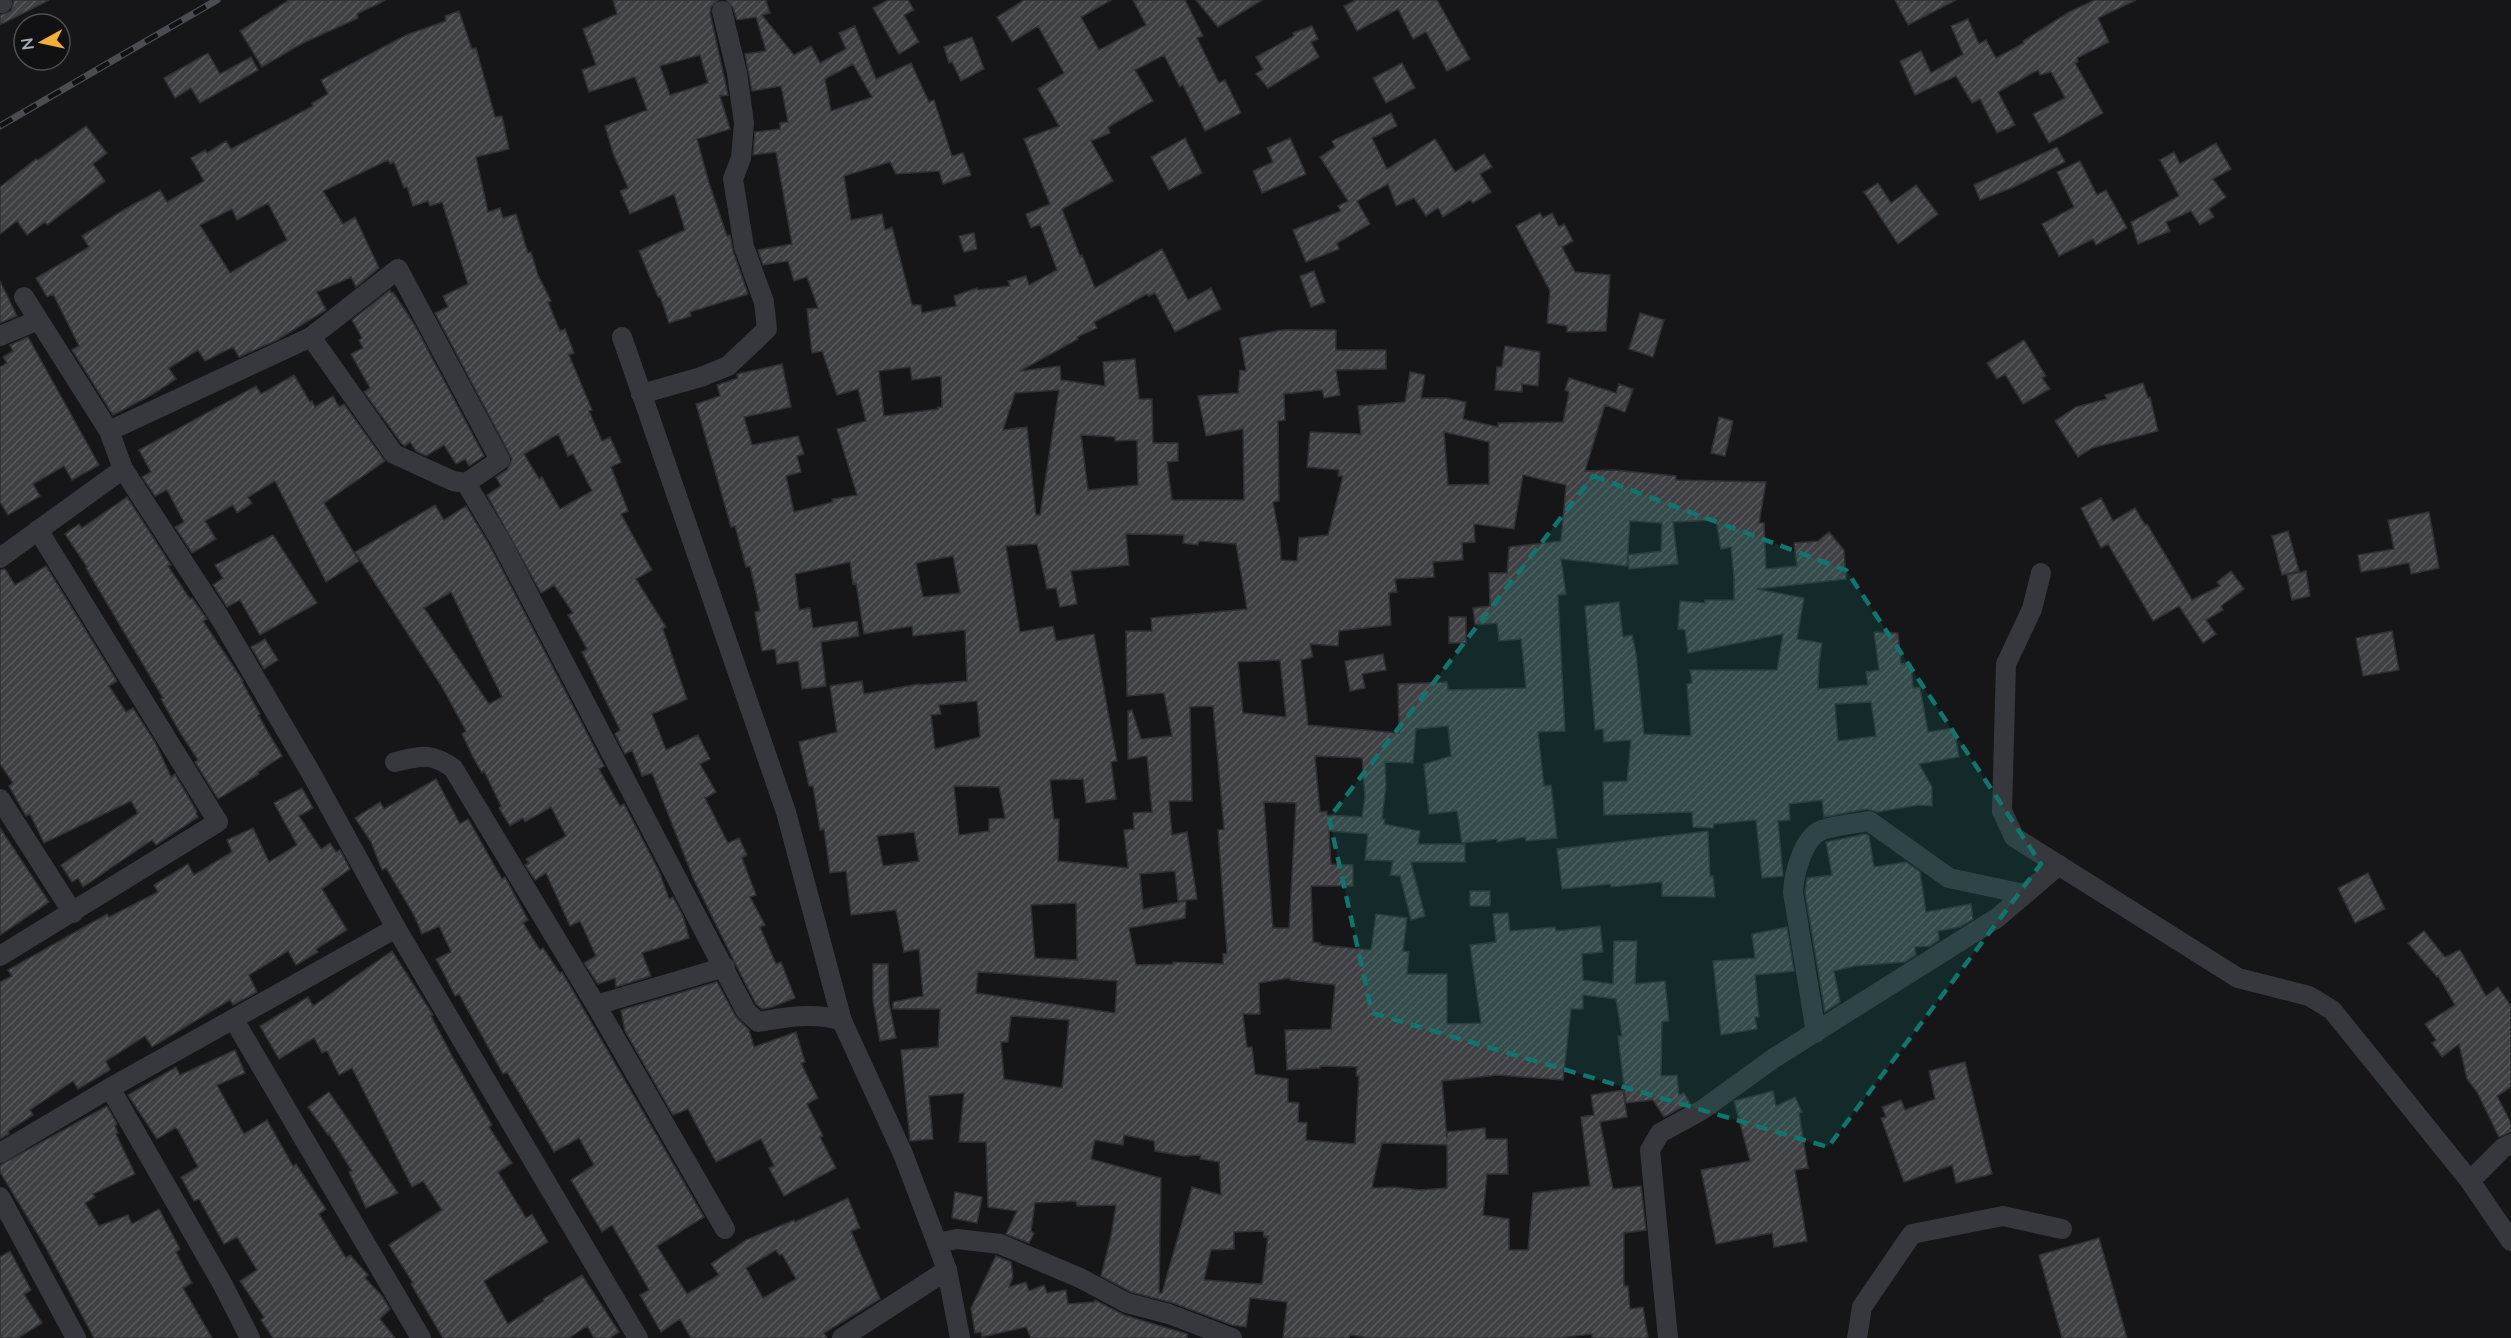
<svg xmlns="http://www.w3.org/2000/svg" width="2511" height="1338" font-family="Lato,sans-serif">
<defs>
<pattern id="building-hatch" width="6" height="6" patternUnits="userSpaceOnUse" patternTransform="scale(1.5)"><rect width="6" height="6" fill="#404145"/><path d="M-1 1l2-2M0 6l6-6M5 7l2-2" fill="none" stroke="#595a5e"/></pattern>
</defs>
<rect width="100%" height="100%" fill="#161618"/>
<g fill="url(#building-hatch)" stroke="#303034" stroke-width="1.5" fill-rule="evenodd">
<path d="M14,0h35l-49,25v-10l11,-4z"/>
<path d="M289,0h97l-29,14 1,4 -57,26 -39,23 -22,-36z"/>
<path d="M613,0h105l-7,7 -1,6 18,82 -8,1 10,33 -33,10 12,44 18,53 3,-1 3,16 15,43 -58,18 1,4 -22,7 -9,-27 -2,1 -19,-46 46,-21 -11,-36 -44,20 -10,-23 8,-3 -15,-35 -8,-27 42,-16 -12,-33 -46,15 -7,-22 14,-5 -13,-36 34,-15zM700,55l8,28 -38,12 -10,-29z"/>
<path d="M726,0h40l4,13 -8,2 32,40 17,-9 9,17 26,-14 -7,-16 16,-7 21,53 35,-16 18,39 5,-2 18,56 11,-3 8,22 -28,9 -4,-13 -43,3 -6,-12 -46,14 7,44 31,-6 3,16 7,-3 20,78h9l1,8 34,-7 -2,-10 23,-8 1,2 32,-4 -2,-5 18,-5 3,9 28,-15 -17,-46 -9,4 -5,-14 24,-10 -26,-65 35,-13 -21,-37 26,-16 -26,-47 -26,16 -15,-25 27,-17h87l-30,17 18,33 47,-25 -13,-25h52l18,36 -6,2 22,45 6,-3 16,33 -36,18 -22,-46 -3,2 -16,-32 -29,15 18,31 -45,26 2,6 -19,8 22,40 -51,28 18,47 2,-1 13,33 67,-39 26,51 23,-12 10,21 -46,23 -20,-39 -6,3 -2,-2 -53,28 3,6 -20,9 1,2 -58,32 40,-5 1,14 44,6 -2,-24 32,-3 4,40h13l1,44h25v18l-11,1 5,38h72l-1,-71 -37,7 -8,-40 40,-3 2,-23 6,1 -6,-33 42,-8h54v20h50v19l-50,1 4,25 -16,3 -2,-8 -38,4 1,26 -7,1 1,80 -6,1 7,39 1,19 16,1 2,-23 29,-3 15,-59h-5l1,-6 -32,-3 3,-35 51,2 -3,-28 47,-4 5,-30 15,3 -4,23h25l20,4 -3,17 35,8v-4l65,-1 6,-30 -4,-2 4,-12 47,15 3,-9 14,5 -8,23 -20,-7 -20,66 29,-1 62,6v4l90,2 -7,41h5l2,46 31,-3 -3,-23 24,-2 11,-9 15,18 2,29 -89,10 47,9 -7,41 25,4 -3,20 -1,26 50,-4 -2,-13 13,-2 -5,-38 24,1 3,31 10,-1 2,25 7,-1 8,45 26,-4 5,29 -40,7 13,23v19l-13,-1 -42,7 -10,-3 -43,8 -2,-17 -33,4 1,16 -12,1 5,55 -21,2 -6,-58 -42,4 -1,4 -20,-1 -1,-15 -88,3 -1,-33 24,-1 4,-41 -27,2 -1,-13 -8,1 -10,-124 34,-4 4,35 9,-2 4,18 8,81 47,2 -4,-52 5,-1 -2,-13h87l6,-36 -95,19 -3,-23 -7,-1 2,-28 25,2v-3h29v-22l-3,-31 -10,2 -5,-29 -43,2 5,42 -49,5 -1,-14 33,-4 1,-28 -32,-2 -3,45 -66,-7 5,35 -8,1 7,136 -27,1 6,54 7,-1 6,53 -31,3 -1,-4 -28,5v-3l-35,4 -5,-32 -28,3 -5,-50 27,-8 -3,-30 -32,3 -3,34 -28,-1 1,24 -4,33h3l-1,5 36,7 -2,13h47v18h-54l14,54 -14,4 -11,-44 -10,-1 3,-14 -28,-1 3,-26 -39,-3 2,33 22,1v21h-42l2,56 7,1v2l51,5 5,-36 31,4 -4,33 6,1 -2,22h40v50l34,-1 -11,-78 26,-3 -3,-28 15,-1 2,18 45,-4 1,4 44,-5 3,26 -21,2 1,26 30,4 1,-43h23l-2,43 30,-3 4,40 -7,1 -1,54 16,-1 2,20 5,-2 6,10 -26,14 -11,-17 -27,3 -8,-67h4l-6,-37 -33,-4v14h-12l-8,71 -65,-5 -56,6 5,57v-6l38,-4 1,11h21l1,35h-21l-4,41 26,4v31h19l5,-57 57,-7 -9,-69 13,-2 -3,-20 32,-5 4,27 -27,5 13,67 28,-3 5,44 -22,3v53h4l2,23 13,-2 5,31h-56v-4l-32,4h-190l-20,-3 -1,3h-66l4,-36 -37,-4 -4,29 -14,-2 -59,-22 -42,-11 -30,-16 10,-40 5,-31 -39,1 -1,-5 -41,2 -4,28 3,2 -5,10 -23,-9 11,-23 -29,-4 -2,-65h-27l5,-49 -35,3 4,43 -23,2 -9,-91 37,-3 2,-38h-47v-7l30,-6 -4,-47 -15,3 -8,-42 -45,5 -5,-44 -16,2 -6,-44 -4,1 -7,-44h-4l-10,-44 38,-10 -7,-46 32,-5 2,13 55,-10v1l48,-4 -2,-51 -52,6 -1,-10 -48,8 -8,-51 -3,1 -3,-22 -55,12 4,36 11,-2 3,20 44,-7 2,15 -38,6 5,44 -24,3 -4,-28 -21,3 -2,-15 -13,2 -7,-39 5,-1 -10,-45 -4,1 -11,-41 -4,1 -35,-123 24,-8 -3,-11 21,-7 -1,-4 45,-10 9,43 -47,10 8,28 46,-9 6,18 -7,2 4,16 -15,4 8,36 39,-10 -1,-3 25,-4 -20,-66 29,-8 -8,-32 -21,6 -15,-44 -10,2 -5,-44 11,-1 -11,-31 -13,4 -6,-20 -25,4 -5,-15 34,-6 -16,-92 -23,3 2,-23 25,-3v-6l8,-1 -7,-36 -29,5 -7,-37 21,-3 -10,-34 -19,3 -4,-12zM853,64l19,33 -41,14 -6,-32zM910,367l2,13 29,-4 1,31h-4v2l-54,7 -5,-45zM1059,390l-19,125h-4l-9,-88 -24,3 12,-37zM1444,432l45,10v42l-41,1zM1081,435l34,2v4l22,-1 1,45 -50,5zM1523,475l43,10 -5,56 -52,6 -2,26h-18l1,33 -17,2 2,17 22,-2 2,18 22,-2 5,49 -78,2 -1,-8 -49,2 1,49 -91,-8 -7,-65 12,-3 -3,-13 28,2 1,-15 52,-6 -2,-32 8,-1 -2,-13 39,-2 -1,-15 30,-2 -1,-17 13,-1 -1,-18 40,5zM1126,534l58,1 -1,8 15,2 1,-4 37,3 11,65 -96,9 1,13h-26l1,65 37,-3 8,43 -31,3 -9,-29 -4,1v48l19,-3 5,56 -19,1 1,16 -10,1 4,38 -70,-7 1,-42h-5l-4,-39 33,-1 3,24 30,-4 -5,-37 6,-1 -23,-127 -38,7 -3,-15 -33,6 -14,-86 31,-2 10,45 9,-1 4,19 17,-3 -6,-33 58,-6zM953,556l7,37 -37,4 -7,-34zM1280,660l6,57 -43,-4 -5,-51zM977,701l3,36 -45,12 -4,-34 10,-1 -2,-9zM1871,702l5,34 -38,5 -3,-37zM1213,706l11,123 -6,1 9,123 -4,1v10l-50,-2v2l-37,1 -7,-37 56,-10 1,-17 -43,8 -3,-35 35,-3 3,30 19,-2 -10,-67 -15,3 -3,-34h23l-2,-94zM1315,756l47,2 3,39 -3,20 -35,-2v-4l-7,1zM954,786l45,1 6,31 -16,1v12l-30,4zM1264,802l32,1 -7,125h-16zM914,832l5,29 -36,5 -6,-30zM1076,903l1,57 -42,-2 -4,-53zM978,972l139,9 -2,32 -139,-20zM1290,978v2l45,5 -4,44 -46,1 2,40 33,-2v-2l37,1 -1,9h3l-4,68 -49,-4 1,-17 -9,-1 1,-19 -11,-1v-23l-33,-5 -3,-27h-5l-4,-33h17l-1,-31zM1011,1016l58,4 -7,68 -58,-9 -3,-37h7zM1124,1135l30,6 1,10 29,5 17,-1 -1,4 19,3 2,33 -29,-8 -30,106h-3l2,-115 -70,-19 4,-19 28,5zM1382,1143l65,2v43l-27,2 -26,-3 -22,1zM1263,1231l1,6 4,-1 -6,48 -58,-4 7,-30 23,-1v-17z"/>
<path d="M888,0h20l6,10 -10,5 15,27 -20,12 -26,-46z"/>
<path d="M1196,0h66l-44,27z"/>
<path d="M1356,0h81l33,59 -23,12 -21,-39 -13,7 -15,-30 -41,22 -13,-25z"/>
<path d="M1895,0h61l-48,25z"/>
<path d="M2095,0h41l-38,18 11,24 -32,16 1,4 -3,1 28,50 -54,30 -16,-29 32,-16 -14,-26 -11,3 -2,-5 -40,22 17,33 -18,8 -17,-34 -8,4 -16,-27 -41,19 -15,-34 21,-10 10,22 31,-18 1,-1 -12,-28 17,-7 11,25 7,-4 10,18 28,-15 -1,-2 46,-29z"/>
<path d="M459,11l13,38 4,-1 19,69 7,-1 7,33 -33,8 12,55 12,-4 3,10 13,-4 12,39 3,-1 7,23 13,26 -3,1 12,29 5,-2 9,24 -5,2 23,55 -3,1 13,30 8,-4 11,25 -10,5 17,44 -7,3 31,56 -16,9 30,48 -3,2 24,70 -35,15 14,36 32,-15 12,24 -10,5 16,28 -11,6 23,45 11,-5 8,17 -5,3 14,37 -6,2 15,28 -5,2 16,37 5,-2 14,36 -23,9 -10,2 -6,-5 -16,-31 -46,-93 -42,-107 -10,3 -10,-26 -7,4 -10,-20 5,-4 -38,-78 5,-3 -19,-34 5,-2 -19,-28 -13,8 -54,-98 14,-9 -5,-9 11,-7 5,-11 -77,-146 13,-6 -5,-11 25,-12 -26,-82 -12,4 -2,-5 -15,5 -6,-19 -3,1 -10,-26 -4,2 -2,-4 -65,31 20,33 12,-7 24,51 -23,19 -5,-10 -34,15 9,18 -49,30 -38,17 -6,-10 -28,14 -7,-11 -29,18 7,11 -23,15 -40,21 -41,-65 7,-4 -26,-52 -6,3 -11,-19 53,-31 -7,-11 43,-27 35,-19 7,12 37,-21 -13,-23 14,-8 2,3 19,-12 5,8 82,-43 -1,-3 16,-9 -7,-14 85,-45 40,-14 -1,-5zM268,203l19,37 -57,33 -30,-48 32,-16 5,11zM558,434l10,22 5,-2 19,37 -32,18 -18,-32 -3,2 -15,-25z"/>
<path d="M1312,26l6,13 -7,3 8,15 -51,31 -12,-14 7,-5 -7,-12 38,-21 -1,-3z"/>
<path d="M972,37l12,32 -23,12 -9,-19 -3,1 -5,-16z"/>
<path d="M208,53l12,21 31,-17 7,13 -58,33 -9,-15 -16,10 -11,-20z"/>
<path d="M1402,63l13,25 -29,15 -13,-25z"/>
<path d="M1391,113l6,13 -25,12 15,31 48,-30 20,33 29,-18 8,13 -12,7 11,18 -18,11 -3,-3 -27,17 -5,-9 -12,8 -12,-18 -18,8 -8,-22 -31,17 13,23 -33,19 2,6 -33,13 -13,-32 48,-19 -3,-5 10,-5 -28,-44 15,-10 -3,-6z"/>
<path d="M86,126l21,27 -14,11 12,17 -58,44 -2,-3 -18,13 -10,-14 -17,13v-47l36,-28 2,1z"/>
<path d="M1185,138l17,35 -33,17 -18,-33z"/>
<path d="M1290,138l16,36 -44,19 -9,-22 20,-9 -6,-14z"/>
<path d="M2216,143l15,26 -18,10 13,18 -17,12 5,8 -14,8 -9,-14 -25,11 4,9 -32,13 -7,-22 48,-26 -19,-36 14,-8 6,12z"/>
<path d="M2057,147l8,15 -51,25 -34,13 -6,-15z"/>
<path d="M2080,161l17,34 9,-5 21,38 -31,17 -3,-6 -34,17 -17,-32 32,-17 -17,-35z"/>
<path d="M1878,183l13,20 25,-18 22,29 -40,30 -34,-52z"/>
<path d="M1540,213l3,5 9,-5 7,14 5,-3 9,17 -11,6 13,25 35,3 -4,56 -39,1v-6l-20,-3 3,-32 -34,-65z"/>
<path d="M974,233l3,16 -13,3 -5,-16z"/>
<path d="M1314,271l11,31 -14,5 -11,-31z"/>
<path d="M0,281l17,35 -17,7z"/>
<path d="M390,290l1,3 2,-1 21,32 70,132 -15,10 -4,-7 -9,5 -12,-19 -18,11 -10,-5 -6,-9 -5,4 -3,-2 -38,-52 6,-4 -19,-34 12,-6 -4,-8 3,-2 -10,-18z"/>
<path d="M1640,313l24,7 -11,37 -24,-8z"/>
<path d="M28,337l71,128 -27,15 -8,-14 -31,18 7,12 -32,19 -8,-13v-135l7,-4 -4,-6 10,-6 -3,-6z"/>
<path d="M2024,340l22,36 -4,2 8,11 -27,15 -18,-30 -8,5 -10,-16z"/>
<path d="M1505,346l35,6 -2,34 -16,-2v8l-27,-2 2,-23h5z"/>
<path d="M294,375l16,27 2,-1 3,6 18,-11 6,11 5,-3 41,57 -61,42 35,58 -33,21 -51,-101 -27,16 4,6 -15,10 -4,-8 -28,16 11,18 -24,14 -17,-26 9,-5 -17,-32 -12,6 -13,-19 9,-5 -12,-22 117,-64 5,8z"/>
<path d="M2143,383l5,15 2,-1 8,34 -66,17 -14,9 -23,-36 21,-14 31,-8 -2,-4z"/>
<path d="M1719,417l14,4 -8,35 -14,-3z"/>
<path d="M127,497l44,68 -3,1 22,33 2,-1 15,21 -4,2 40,60 -1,1 18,32 -2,1 24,41 -24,16 1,2 -41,25 -23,-37 3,-2 -17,-26 -20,-35 2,-1 -77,-130 1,-1 -22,-33 14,-10 3,4z"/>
<path d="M2101,498l12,23 22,-13 10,17 2,-1 45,76 28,-14 -3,-4 14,-11 13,18 -23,17 2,4 -17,10 10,14 -13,9 -24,-37 -26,15 -45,-77 -7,4 -20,-40z"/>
<path d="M435,505l9,15 22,-14 24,40 114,220 -5,3 21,37 4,-2 35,67 10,28 4,-2 10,19 6,22 -47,15 9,23 -35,11 -1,-9 -17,6 -14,-21 12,-7 -16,-35 -10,5 -24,-53 -11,7 -10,-15 4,-2 -3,-4 40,-23 -15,-29 -26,15 -2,-4 -13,8 -11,-18 2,-2 -17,-35 -2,2 -9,-16 -11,-23 4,-3 -24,-44 -87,-135zM451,592l51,105 -13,7 -65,-96z"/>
<path d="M2429,512l10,56 -28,6 -2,-11 -48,9 -3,-17 36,-6 -6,-29z"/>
<path d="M2288,531l11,40 -17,4 -10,-39z"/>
<path d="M273,535l44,68 -57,32 -20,-35 -13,7 -14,-22 10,-7 -8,-13z"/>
<path d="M46,566l71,115 -8,5 17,26 7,-4 22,34 16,35 4,-3 22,38 -1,1 2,4 -42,28 -4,-5 -69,47 -5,-9 -6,4 -11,-17 77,-52 -7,-12 -87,42 -14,-29 -4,2 -17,-30 4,-3 -13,-19v-194l5,-1 10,16z"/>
<path d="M2306,571l4,25 -18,4 -5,-25z"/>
<rect x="1449" y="617" width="17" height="26"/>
<path d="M2392,631l7,39 -36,6 -7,-38z"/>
<path d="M265,639l13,21 -14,9 -13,-22z"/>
<path d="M1383,654l3,16 -24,4 3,14 -15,3 -5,-30z"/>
<path d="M436,779l24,45 8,-5 34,60 3,-2 23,43 -5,3 17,27 3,-2 17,25 2,-1 142,245 -47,29 30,48 32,-19 -8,-11 35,-24 48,-20 1,2 53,-24 12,30 -9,3 29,68 -56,34 3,5h-136l-11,-19 -19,13 -21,-37 9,-5 -37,-65 -10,7 -31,-52 23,-15 -15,-27 -25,14 -47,-80 -4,2 -44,-80 -4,2 -15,-30 -4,-7 15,-7 -12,-26 -17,8 -8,-19 -28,-47 -4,2 -11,-28 -16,-24 25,-16 4,7zM776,1250l3,5 3,-1 14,25 -33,19 -17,-30z"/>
<path d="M302,788l11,20 -14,8 22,33 9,-6 6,9 4,-2 10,19 -28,20 25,41 -31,19 2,3 -22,13 -8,-14 -39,24 8,17 -11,6 -13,7 -3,-5 -78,47 -7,-11 -39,25 4,9 -32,19 -5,-8 -43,29 3,5 -25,16 1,3 -9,5v-157l12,-6 -4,-6 99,-56 2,3 49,-25 -4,-7 34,-21 6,11 38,-23 -5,-12 26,-12 16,34 28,-17 -23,-42z"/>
<path d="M0,828l49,74 -49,33z"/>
<path d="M1708,831l2,45h3l2,21 -53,-1v-14l-51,5 -1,-3 -48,5 -5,-40z"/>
<path d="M1866,834l3,2 5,31 32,-5 14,10 6,40 45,-8 2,15 -13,8 -22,4 1,9 -9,6 -15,1 1,8 -11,7 -50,4 -21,5 6,31 -15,10 -20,-120 2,-14 25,-3 -6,-33z"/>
<path d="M2368,873l17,36 -30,14 -17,-35z"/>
<rect x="1470" y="891" width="20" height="15"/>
<path d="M1787,927l7,44 -39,4 4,42h-4l2,12 -36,6 -8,-74 42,-3 -3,-24z"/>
<path d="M2424,931l21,26 15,-7 26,46 12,-9 13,19v81l-14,9 14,27v9l-12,5 -22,-45 -10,-13 -8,-35 -17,13 -10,-14 4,-3 -11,-16 30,-19 -17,-29 -1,1 -29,-34z"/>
<path d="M392,951l41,64 -2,1 21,40 40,69 -3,2 23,36 -14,9 28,46 6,-4 16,28 -64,39 24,43 36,-23 -1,-2 39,-24 37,57 -9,6h-16l-7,-12 -18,12h-126l-32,-54 2,-1 -24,-38 53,-35 -19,-29 -11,6 -60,-119 -13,7 -12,-24 -5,2 -8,-15 -35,21 -19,-33 48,-29 5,9z"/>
<path d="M873,964h15l1,39 7,35 -16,3 -7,-40z"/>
<path d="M717,982l19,35 13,13 5,17 42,-15 9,30 -4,1 17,35 -11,6 16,32 -3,1 16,31 -52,28 -15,-28 5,-2 -13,-27 -45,23 -28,-53 -15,6 -48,-84 -4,-21z"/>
<path d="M235,1050l10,23 -28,12 27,49 23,-14 26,46 3,-2 30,45 -7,5 27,44 4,-3 18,20 -3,3 17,18 8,13 -10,10 15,19h-122l-12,-18 3,-3 -24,-36 17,-11 -20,-33 -13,7 -25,-45 -5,2 -13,-24 17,-10 -20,-37 -3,-2 -18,11 -29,-44 48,-28 4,8z"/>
<path d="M1965,1062l27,112 -36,9 -4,-18 -48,17 -23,-64 5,-1 -4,-10 19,-7 4,10 30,-11 -6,-28z"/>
<path d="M1773,1091l3,15 19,-9 7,15 -3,1 9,55 -13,2 12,71 -33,6 -2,-14 -56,11 -15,-74 49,-9 -16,-60z"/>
<path d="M329,1092l69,101 -32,15 -17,-36 3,-1 -23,-37 -1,1 -20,-28z"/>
<path d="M107,1106l10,18 -2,2 3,7 -2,1 19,40 -42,20 2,3 -10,6 14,23 29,-11 4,9 27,-15 21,40 -4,3 16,31 -9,5 29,50h-118l-49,-92 -45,-74v-7z"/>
<path d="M955,1192l27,5 -5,26 -25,-5z"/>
<path d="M2099,1238l28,100h-65l-23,-83z"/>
<path d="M10,1251l21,39 -7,4 18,29 -24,15h-18v-81z"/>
<path d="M996,1256l15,6 2,15 -4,10 17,-5 3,9 15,-6 3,8 19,-3 2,14 26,-2 1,-2 29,15 63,19v4h-156l-5,-11 -44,10 -1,-5 -6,1 -4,-25z"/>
</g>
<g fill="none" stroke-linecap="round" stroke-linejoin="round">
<g stroke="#37383d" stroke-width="20">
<path d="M1,0l1,3"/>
<path d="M24,297l85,134 14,38 97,149 91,155 85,155 242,410"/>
<path d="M0,336l38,-16"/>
<path d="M311,337l83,117 59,27 13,2 34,57 246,471 12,11c28,-5 57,-10 84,-1"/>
<path d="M622,337l164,475 56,209 61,133 34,89 10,27 13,68"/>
<path d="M641,394l60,-17 27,-11 39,-37 -3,-27 -20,-55 -11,-68 8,-21 3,-35 -7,-50 -15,-62"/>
<path d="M109,431l202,-94 87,-68 102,191 -34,23"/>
<path d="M0,558l123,-89"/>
<path d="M2041,573l-9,36 -26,55 -4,147 12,26 224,141 71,18 23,14 138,171 41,60"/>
<path d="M395,762c26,-6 35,-10 58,6l143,237 129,224"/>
<path d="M0,799l73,114"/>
<path d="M0,956l218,-134 -180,-292"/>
<path d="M596,1005l129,-38"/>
<path d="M234,1020l187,318"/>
<path d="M1816,1033l-23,-141c1,-18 10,-55 29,-62 15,-5 32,-6 47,-9l80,57 75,16"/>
<path d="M110,1088l113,197 27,53"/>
<path d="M0,1153l110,-65 286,-160"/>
<path d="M2470,1181l33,-33 8,-4"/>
<path d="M0,1197l76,141"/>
<path d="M937,1243l20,-4 43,5 80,34 47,25 42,11 63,24"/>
<path d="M842,1338l105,-68"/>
<path d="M1668,1338l-18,-188 10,-17 42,-23 72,-52 223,-140 62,-53"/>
<path d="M1857,1338l5,-31 50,-73 91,-18 59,13"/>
</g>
<g stroke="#4a4c52" stroke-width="7">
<path id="rail" d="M0,126l217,-126"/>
</g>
<use href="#rail" stroke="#111113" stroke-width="4.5" stroke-dasharray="14" stroke-linecap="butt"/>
</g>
<path fill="#0f766e" fill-opacity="0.2" stroke="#0f766e" stroke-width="4.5" stroke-dasharray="12 8" stroke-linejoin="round" d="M1593,476l253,94 195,294 -213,283 -456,-134 -43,-195z"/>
<g transform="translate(42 42) rotate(262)"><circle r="28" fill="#111113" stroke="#4d4f55" stroke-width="1.5"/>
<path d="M0-4.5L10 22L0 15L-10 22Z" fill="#f2b134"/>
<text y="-9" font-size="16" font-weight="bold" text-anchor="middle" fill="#a8adb8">N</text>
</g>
</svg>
